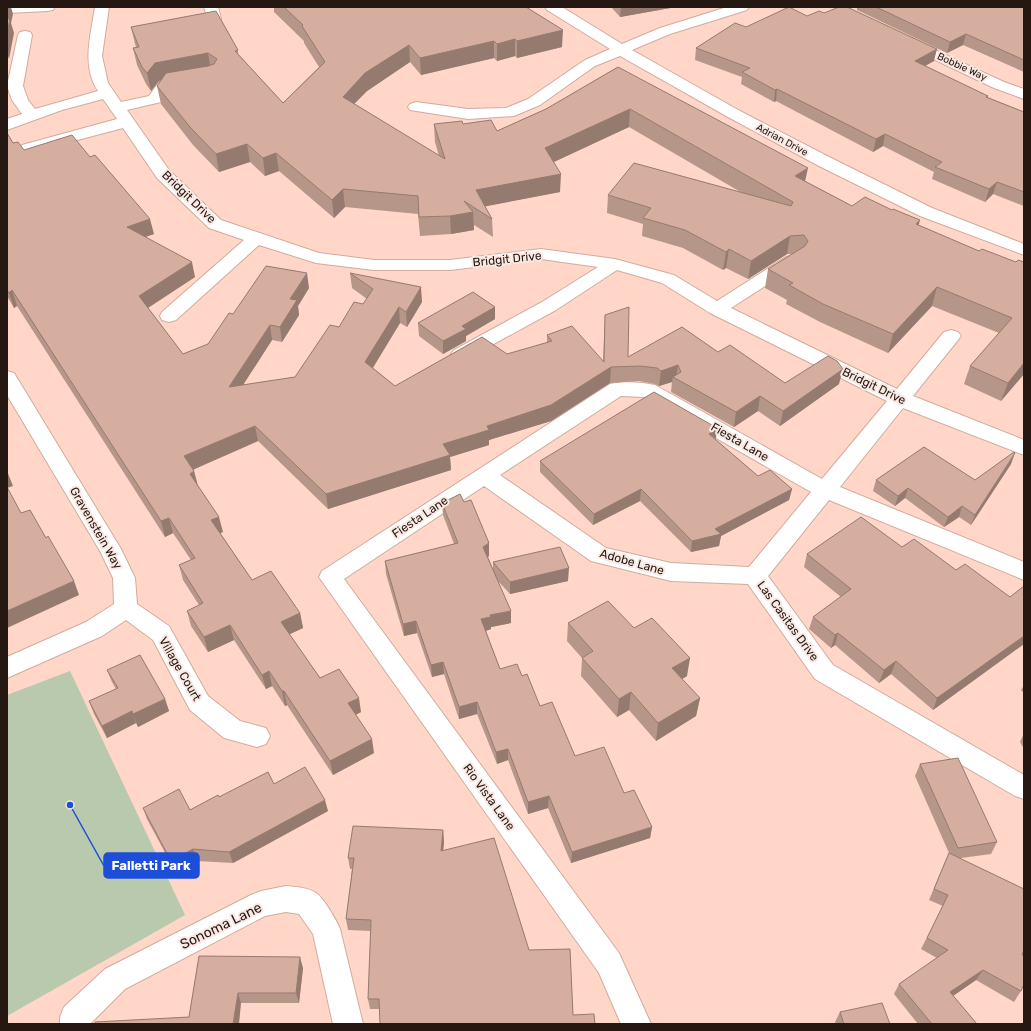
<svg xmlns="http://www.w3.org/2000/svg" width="1031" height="1031" font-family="Rubik,sans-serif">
<rect width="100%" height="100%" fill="#ffd6c8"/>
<path fill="#b8c9ae" d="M70,671l115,244 -178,101v-321z"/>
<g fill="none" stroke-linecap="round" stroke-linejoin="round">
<g stroke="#d2ab9d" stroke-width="2">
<g id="minor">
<path d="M7,7h48l-2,3 -5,1 -41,2z"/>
<path d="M95,7h14l-7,49 6,27 13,19 28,-6 10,-14 26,-6 5,2 3,3 -3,3 -21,5 -8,13 -34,8 42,60 52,50 98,33 55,7h76l91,-11 74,10 59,16 43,26 69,-44 6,-1 6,1 3,4 -3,4 -67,43 166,81 47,-57 7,-2 7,2 3,4 -3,4 -45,56 111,44v15l-121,-47 -63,79 184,75v18l-195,-80 -61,76 65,89 191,110v24l-9,-3 -200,-117 -67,-95 -77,-3 -80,-20 -107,-75 -140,93 275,374 32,71h-30l-22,-51 -280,-396 3,-6 288,-187c13,-3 32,-2 45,1l167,94 65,-78 -177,-88 -48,-30 -45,-13 -61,40 -88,48 -7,2 -7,-2 -3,-4 3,-4 88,-48 56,-35 -57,-8 -91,11h-76l-58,-7 -57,-18 -83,75 -7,2 -7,-2 -2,-4 2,-4 82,-72 -35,-12 -52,-50 -34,-50 -95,25 -6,-2 -2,-3 2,-3 95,-26 -14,-20 -41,11 -55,20v-11l15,-5 -10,-14 -5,-14 11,-51 2,-3 5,-1 5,1 2,3 -9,51 5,14 7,9 63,-18c-17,-25 -7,-57 -3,-84zM621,396l23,1 167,95 -62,75 -78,-4 -65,-15 -106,-73z"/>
<path d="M204,7h14l3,12 -2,3 -5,1 -5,-1z"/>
<path d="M545,7h17l60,37 38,-16 67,-21h22l-2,3 -77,24 -38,16 108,61 91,47 101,50 92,36v11l-104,-39 -101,-50 -91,-49 -108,-61 -25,10 -55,39 -26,11 -46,3 -58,-9 -2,-3 2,-3 6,-2 52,7 38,-1 22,-9 57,-39 25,-11 -63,-39z"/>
<path d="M909,38l95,44 20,7v10l-30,-11 -90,-43 -2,-3 2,-3z"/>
<path d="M7,371l7,2 107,176 14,29 2,26 32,22 39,70 32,25 26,7 4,8 -4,8 -9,3 -33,-9 -34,-28 -37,-70 -27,-20 -24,16 -95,42v-21l79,-35 28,-18 -1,-26 -13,-27 -93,-156z"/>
<path d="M286,886c9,1 22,1 30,7 7,4 21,28 24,36l23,95h-30l-20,-90 -14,-20 -13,-2 -21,4 -140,73 -35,35h-30v-7l4,-10 41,-38 146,-74 10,-4z"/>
</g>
</g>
<use href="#minor" fill="#fff" fill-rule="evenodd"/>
</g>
<g fill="#b7968a">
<path d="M274,7h252l36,40 -45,11 -2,-2 -18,5 -3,-3 -73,17 -11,-13 -43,29 -13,13 85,52 -4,-14 -1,-18h29l34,7 49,-22 72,-42 187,114 47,25 67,20 60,25 37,11h8v112l-23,27 -37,-17 6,-18 29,-33 -67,-27 -44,47 -68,-31 -34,-18 1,-4 -22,-12 3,-19 24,-15h-5l-39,25 -22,-11 -3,2 -40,-22 -41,-12 1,-12 -36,-11 1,-18 136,-1 -115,-67 -75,35 6,30 -75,14 7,13 1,18 -19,-12v5l-23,4 -31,2 -2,-22 -73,-7 -11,11 -55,-47 -14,5 -15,-14 -31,10 -26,-27 -32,-41 -4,-18 4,-6 -2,1 -8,10 -5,-7 -9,-19 -4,-17 3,-1 -1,-3 -4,-17 107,23v4l45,49 36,-36 -15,-24v-2l-30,-29z"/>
<path d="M611,7h65l-56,10z"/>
<path d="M857,7h167v65l-61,-27 -16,8 -90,-43z"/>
<path d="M807,16l127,45 -9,5 63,30 -1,1 37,15v94l-31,-12 -8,8 -53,-23 2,-7 -51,-26 -10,6 -97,-51 -2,1 -33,-18 1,-7 -47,-17 1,-12 50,-21z"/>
<path d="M7,133l6,10 141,91 -9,3 50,40 -47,31 35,46 25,-10 25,-30 76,-26 -11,18 1,9 -17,27 -10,-2 -29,45 52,-8 44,-50 24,-23 4,-5 -15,-11 -2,-15 72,29 -15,25 -7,-4 -27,45 22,18 152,-43v-8l56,26 2,-46 23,42 90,-5 67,31 54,1 -59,42 -22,-15 -24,16 -63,-35 1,-10 -13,4 -4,-2 -16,-3 -29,2 -59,38 -62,19v5l-39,12 1,13 -123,39 -70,-68 -65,28 1,2 4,15 25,46 -3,1 32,47 48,33 3,15 -14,6 31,44 41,34 -6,3 19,38 -41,22 -46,-70 -2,1 -13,-20 -6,3 -32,-49 -26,12 -17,-26 -4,-15 12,-6 -16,-25 -4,-15 12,-5 -18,-27 -8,4 -148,-231 -3,2 -7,-12z"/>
<path d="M495,307v12l-29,17v5l-23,13 -24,-18 -1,-13z"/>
<path d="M715,440l43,36 34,13 -3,11 -68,36 -2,10 -28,6 -51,-51 -47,24 -53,-53v-11z"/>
<path d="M1011,464l-40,61 -12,-8 -15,10 -39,-29 -10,8 -22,-15 3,-11h99z"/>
<path d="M464,502l25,41v13l-1,1 5,12v-7l75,19 -58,13 -12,-13 13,42 -20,4v2l-5,2 14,38 22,7 18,30 35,50 49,37 28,34 -2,11 -79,25 -23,-55 -20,6 -20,-54 -11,4 -20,-50 -18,5 -15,-45 -12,3 -15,-44 -13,3 -18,-62 -1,-13 69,-17 -11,-29 -1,-12z"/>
<path d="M902,547l54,23 54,27 14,-11v58l-91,66 -42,-36 -12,9 -44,-38 -4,3 -22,-19 4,-12 28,-20 -37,-30 3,-13z"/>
<path d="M568,623l66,5 53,48 -5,3 18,19 -4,18 -40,25 -27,-31 -12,7 -36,-41 1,-18 -15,-17z"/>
<path d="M107,670l58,29 4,12 -31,16 -2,-4 -29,15 -13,-24 -5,-13 27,-12 -4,-7z"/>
<path d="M1024,685v8l-3,-3z"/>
<path d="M1024,733v16l-4,-7z"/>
<path d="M920,764l77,78 -6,12 -30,4 61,97 -1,36 -7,11 -38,-22 -23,16 24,28h-59l-24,-30 5,-10 38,-26 -16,-9 22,-43 -14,-6 15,-36 5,-11 -34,-77z"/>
<path d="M274,784l54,27 -95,52 -36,-2 -21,12 -29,-54 -4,-11 47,2 29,-13z"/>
<path d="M443,830l1,12 -1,9 86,99 44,65 22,9 -216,-15h-9l-2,-10 3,-68 -23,-1 -2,-11 6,-50h-2l-2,-11z"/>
<path d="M199,956l104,12 -4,35h-58l-52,14z"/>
<path d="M840,1012l50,12h-54l-1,-2z"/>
</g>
<g fill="#957a70">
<path d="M8,7h3l2,7 -2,9 3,10 -5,26 -2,-6v-43z"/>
<path d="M621,7h55l-56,10z"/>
<path d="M563,30l-1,17 -45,11v-17z"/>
<path d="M966,34l-3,11 -16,8 3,-11z"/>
<path d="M515,39v17l-18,5v-17z"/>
<path d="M494,41v17l-73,17 -1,-17z"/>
<path d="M409,45l1,17 -43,29 -23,23 -1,-17 22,-24z"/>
<path d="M937,49l-3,12 -22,12 3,-12z"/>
<path d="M208,53l3,18 -52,10 -8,10 -4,-18 8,-10z"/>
<path d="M777,89l-1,12 -2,1 1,-12z"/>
<path d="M630,109l-1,18 -84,39v-18z"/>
<path d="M885,134l-2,12 -10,6 3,-13z"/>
<path d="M247,144l3,18 -31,10 -3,-18z"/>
<path d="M276,153l3,18 -14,5 -2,-18z"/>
<path d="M808,168l-4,18 -9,-10z"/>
<path d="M561,174l-1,18 -83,16 -1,-18z"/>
<path d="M997,182l-4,12 -8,8 4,-13z"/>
<path d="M343,189l2,18 -11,11 -2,-18z"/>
<path d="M473,212l1,18 -23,4 -1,-18z"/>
<path d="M150,219l4,15 -23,8 -4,-15z"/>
<path d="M920,220l-5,19 1,-15z"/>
<path d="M790,236l-3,18 -39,25 3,-18z"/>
<path d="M729,249l-3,19 -3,2 3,-18z"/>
<path d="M192,262l3,15 -52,34 -4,-15z"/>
<path d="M307,273l2,15 -11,18 1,9 -17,27 -2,-15 10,-28z"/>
<path d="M421,287l1,15 -15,25 -1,-15z"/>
<path d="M937,287l-5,19 -44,47 5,-19z"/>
<path d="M12,290l5,16 -3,2 -5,-15z"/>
<path d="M399,307l1,16 -33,54 -2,-15z"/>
<path d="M495,307v12l-29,17v5l-23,13v-13l19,-15z"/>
<path d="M270,325l2,15 -40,62 -3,-15z"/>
<path d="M1024,363v11l-23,27 7,-18z"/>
<path d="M678,365l-2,14 -3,-2 -1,5 -13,4 2,-15z"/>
<path d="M611,367l-1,16 -59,38 -62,19v5l-39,12 1,13 -123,39 -2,-15 161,-68z"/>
<path d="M843,369l-4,15 -59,42 3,-15z"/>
<path d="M760,396l-2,15 -24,16 2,-15z"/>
<path d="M255,426l3,15 -70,31 -4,-16z"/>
<path d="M717,428l-1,11 -7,-5z"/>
<path d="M1015,453l-4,11 -40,61 4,-10z"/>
<path d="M7,471l6,15 -6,2z"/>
<path d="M194,471l4,16 -8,-13z"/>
<path d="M908,488l-3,10 -10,8 3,-10z"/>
<path d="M641,489l-1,12 -47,24 1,-11z"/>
<path d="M792,489l-3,11 -68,36 -2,10 -28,6 1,-11z"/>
<path d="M962,506l-3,11 -15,10 4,-10z"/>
<path d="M219,517l4,15 -8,3 -4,-15z"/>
<path d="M169,518l4,15 -8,4 -4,-16z"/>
<path d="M489,543v13l-5,3 -1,-12z"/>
<path d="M569,568l-1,13 -58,13v-12z"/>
<path d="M74,581l5,14 -72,33v-17z"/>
<path d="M511,611v12l-20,4v2l-9,3 -1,-13 9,-4z"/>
<path d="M300,613l3,15 -19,9 -3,-15z"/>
<path d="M416,621l1,12 -13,3 -1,-12z"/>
<path d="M230,625l4,15 -26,12 -4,-15z"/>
<path d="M838,633l-3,12 -4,3 4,-13z"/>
<path d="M1024,636v8l-91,66 4,-12z"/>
<path d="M690,658l-3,18 -17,10 2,-18z"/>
<path d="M896,661l-5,13 -12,9 5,-13z"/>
<path d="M443,662l1,12 -12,3 -1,-12z"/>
<path d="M269,671l3,15 -6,3 -4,-14z"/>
<path d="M282,691h2l3,14 -2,1z"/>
<path d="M631,692l-2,18 -12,7 2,-18z"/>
<path d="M359,698l2,14 -11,6 -2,-15z"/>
<path d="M700,698l-4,18 -40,25 2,-18z"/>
<path d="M165,699l4,12 -31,16 -5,-13z"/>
<path d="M477,702v12l-18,5v-12z"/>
<path d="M132,711l4,12 -29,15 -5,-12z"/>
<path d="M372,739l2,14 -41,22 -3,-14z"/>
<path d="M508,749v11l-11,4 -1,-12z"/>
<path d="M549,796l-1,12 -20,6v-12z"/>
<path d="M325,800l3,11 -95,52 -4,-11z"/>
<path d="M652,827l-2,11 -79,25 1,-11z"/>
<path d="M443,830l1,12 -2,20 -1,-11z"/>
<path d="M193,849l4,12 -21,12 -5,-12z"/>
<path d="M300,957l3,11 -4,35 -3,-10z"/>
<path d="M983,970l-7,10 -32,22 6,-10z"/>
<path d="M238,993l3,10 -2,21h-6z"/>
</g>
<g fill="#d5aea0" stroke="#957a70">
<path d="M284,7h242l37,23 -46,11 -2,-2 -18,5 -3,-3 -74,17 -11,-13 -44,28 -22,24 102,62 -11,-35 28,-3 1,3 28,-4 6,11 49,-22 72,-42 190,101 -13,8 57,30 13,-9 27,13 1,-1 27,11 -4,4 63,27 3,-2 34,13 2,-2 6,2v101l-16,20 -38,-17 42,-48 -75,-31 -44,47 -70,-30 -34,-19 4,-2 -25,-14 37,-23 3,-5 -4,-6 -14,1 -39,25 -22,-12 -3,3 -41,-22 -42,-12 8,-10 -43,-13 26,-32 157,43 2,-4 -163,-93 -85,39 16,26 -85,16 16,29 -28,-18 9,11 -23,4 -31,1 -1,-21 -75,-7 -11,11 -56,-47 -13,5 -16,-14 -31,10 -26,-27 -33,-41 9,-13 42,-7 6,-2 3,-5 -9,-6 -53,10 -8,10 -5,-6 -9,-19 6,-1 -8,-20 85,-16 22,39 -3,1 48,52 42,-41 -23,-36 1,-1z"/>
<path d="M789,7l18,9 12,-5 5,2 15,-6h8l90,42 -22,12 73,35 -2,1 38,15v80l-27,-10 -8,7 -54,-22 7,-5 -57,-28 -9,5 -99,-50 -2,1 -33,-18 8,-4 -54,-20 39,-25 11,4z"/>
<path d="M876,7h148v53l-58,-26 -16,8z"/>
<path d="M7,19h3l-3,14z"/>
<path d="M7,133l6,10 5,-1 6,8 48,-15 18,22 5,-2 55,64 -23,8 65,35 -53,34 44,58 25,-10 21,-31 4,1 33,-48 41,7 -17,26 7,1 -17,27 -10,-2 -41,62 66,-10 35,-52 9,2 15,-25 9,2 10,-15 -23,-16 71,14 -15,25 -7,-5 -34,55 30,24 87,-49 25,17 45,-13 -5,-6 25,-9 32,36 1,-47 24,-8 -1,50 54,-30 36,25 12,-7 55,38 43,-27 9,5 6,8 -60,42 -23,-15 -24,16 -63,-35 8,-5 -3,-7 -17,6 -4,-3 -17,-2 -29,1 -60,38 -64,21 2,4 -46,14 7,11 -124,39 -71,-68 -71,30 10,15 -4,3 29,43 -8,3 41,60 19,-9 29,42 -19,9 39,56 19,-9 20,29 -11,5 24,36 -42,22 -46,-70h-2l-13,-20 -7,4 -32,-50 -26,12 -17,-26 16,-8 -24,-38 16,-7 -26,-40 -8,3 -149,-231 -3,3 -2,-3z"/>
<path d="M473,292l22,15 -33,19 4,3 -23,12 -25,-18z"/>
<path d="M654,392l63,36 -8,6 49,42 12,-6 22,19 -77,40 6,5 -29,7 -51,-52 -47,25 -54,-53z"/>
<path d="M924,447l51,33 39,-28 1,1 -40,62 -13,-9 -14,11 -40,-29 -10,8 -22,-16z"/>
<path d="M7,487l14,26 9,-3 16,28 2,-2 26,45 -67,30z"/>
<path d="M460,494l4,8 7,-2 18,43 -6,4 28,64 -21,4 1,2 -10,2 19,50 17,-5 5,12 5,-2 13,32 12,-4 23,54 29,-9 20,46 10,-3 18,37 -80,25 -23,-56 -21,6 -20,-53 -12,3 -19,-50 -18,5 -16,-45 -12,3 -15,-44 -13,3 -18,-63 73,-18 -16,-40z"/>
<path d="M861,517l41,30 12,-8 42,31 9,-6 45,33 14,-11v50l-87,62 -41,-37 -12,9 -46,-37 -3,2 -22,-18 38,-28 -44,-35z"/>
<path d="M560,547l9,21 -59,14 -17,-20z"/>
<path d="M608,601l26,27 18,-10 38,40 -18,10 28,30 -42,25 -27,-31 -12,7 -37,-41 11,-7 -25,-28z"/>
<path d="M140,655l25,44 -32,15 -1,-3 -30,15 -13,-25 29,-13 -11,-18z"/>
<path d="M958,758l39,84 -39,6 -38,-84z"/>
<path d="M305,767l20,33 -96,52 -36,-3 -22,12 -28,-53 36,-19 11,21 28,-15 1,2 49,-25 6,12z"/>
<path d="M353,826l90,4 -2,21 53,-13 35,112 41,-1 3,66 21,-1 1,10h-215l-1,-25h-11l3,-79 -25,-1 8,-61h-6z"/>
<path d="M949,853l75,36v61l-2,5 2,1v28l-3,7 -38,-21 -33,22 27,32h-45l-33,-40 49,-34 -21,-12 21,-43 -14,-6z"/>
<path d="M199,956l101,1 -4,36h-58l-5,31h-138v-2l94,-5z"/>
<path d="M882,1003l8,21h-46l-4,-12z"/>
</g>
<g text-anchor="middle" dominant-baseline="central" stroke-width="4" stroke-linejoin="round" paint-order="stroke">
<g font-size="10" fill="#251712" stroke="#fae9e3">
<text transform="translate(962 67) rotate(25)">Bobbie Way</text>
<text transform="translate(782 140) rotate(28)">Adrian Drive</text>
</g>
<g font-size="12" fill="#251712" stroke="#fae9e3">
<text transform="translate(189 197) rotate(44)">Bridgit Drive</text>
<text transform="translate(507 259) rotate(-6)">Bridgit Drive</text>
<text transform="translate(874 386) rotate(26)">Bridgit Drive</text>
<text transform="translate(740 442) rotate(30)">Fiesta Lane</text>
<text transform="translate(420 517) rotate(-34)">Fiesta Lane</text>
<text transform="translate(96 528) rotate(60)">Gravenstein Way</text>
<text transform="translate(632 562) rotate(16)">Adobe Lane</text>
<text transform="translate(788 621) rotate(54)">Las Casitas Drive</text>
<text transform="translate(180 669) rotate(60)">Village Court</text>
<text transform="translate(489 797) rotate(54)">Rio Vista Lane</text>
</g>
<g font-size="14" fill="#251712" stroke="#fae9e3">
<text transform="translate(221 926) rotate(-26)">Sonoma Lane</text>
</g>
</g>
<path fill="none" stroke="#1d4ed8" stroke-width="1.5" d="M70 805L104 866"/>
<circle fill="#1d4ed8" stroke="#fae9e3" stroke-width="1.5" cx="70" cy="805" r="4"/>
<rect fill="#1d4ed8" stroke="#1d4ed8" stroke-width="1.5" x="104" y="853" width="95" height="25" rx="4"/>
<g font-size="13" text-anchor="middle" font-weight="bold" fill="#fff">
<text x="151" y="870">Falletti Park</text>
</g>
<rect width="1031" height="1031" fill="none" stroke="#251712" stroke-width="16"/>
</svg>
